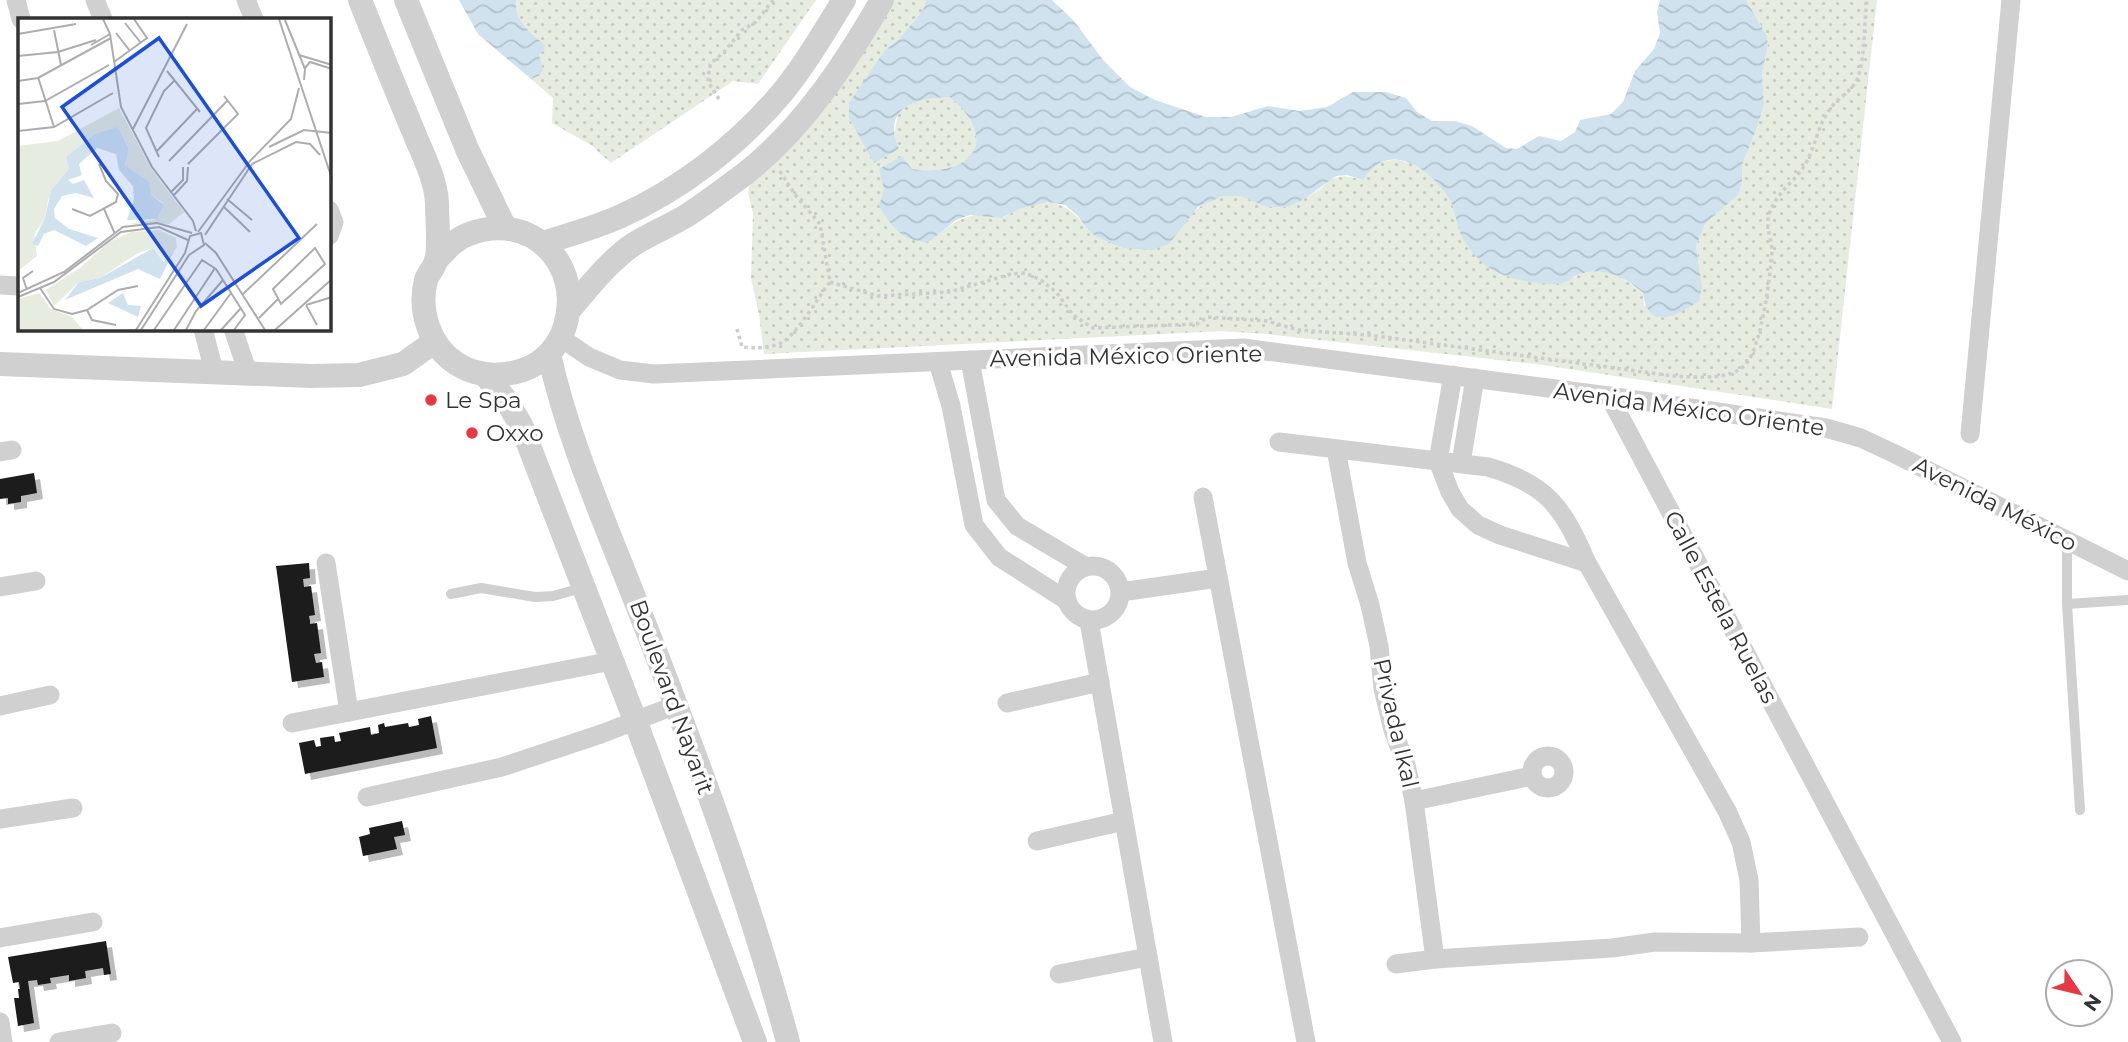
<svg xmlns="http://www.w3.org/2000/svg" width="2128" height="1042" font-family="Montserrat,sans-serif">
<defs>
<pattern id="grass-dots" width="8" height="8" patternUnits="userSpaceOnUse" patternTransform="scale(1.75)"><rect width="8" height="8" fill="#e6ecdf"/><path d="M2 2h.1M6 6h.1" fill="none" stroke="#c6cbc0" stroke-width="1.8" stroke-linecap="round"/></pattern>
<pattern id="water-waves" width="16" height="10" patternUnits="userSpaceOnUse" patternTransform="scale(1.75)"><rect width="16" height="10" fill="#cfe2ee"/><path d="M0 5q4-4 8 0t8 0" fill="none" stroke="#b2c2cd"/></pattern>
<filter id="shadow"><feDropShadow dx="6" dy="6" stdDeviation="0" flood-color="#0004"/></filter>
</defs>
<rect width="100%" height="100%" fill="#fff"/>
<g fill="url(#grass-dots)">
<path d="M516,0h300l-58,84 -25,-3 -122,82 -20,-18 -39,-22 1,-25 -22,-19 8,-3v-21l6,-10c-15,-13 -31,-24 -29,-45z"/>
<path d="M894,0h32l-3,10 -25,30 -13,10 -22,92 11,21 20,-26 4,-25 9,-8 24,-7h19c51,43 22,81 -38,72l-10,-13 27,86c17,-13 30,-27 52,-27 7,0 16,4 22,2 5,-1 9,-6 14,-8 32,-13 52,-7 71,21l96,-8c14,-16 35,-31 57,-26 16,4 20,13 37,9 8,-2 18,-3 27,-7 28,-12 19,-29 58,-18 4,-5 10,-13 15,-16 26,-14 57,11 70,32 9,15 10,34 20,51l96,36c31,-20 53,-13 79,11l1,12 56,-34 -4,-26 9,-22 34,-30 3,-13v-16l16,-40 6,-21 -2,-31 6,-27 -1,-10 -21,-36h131l-45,409 -296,-45 -270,-30 -43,-3 -459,23 -5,-39 -8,-37 2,-64 -5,-22 3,-14z"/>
</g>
<g fill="url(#water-waves)">
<path d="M459,0h57c-2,21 14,32 29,45l-1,5 -5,5 4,15 -4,6 -8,3 -53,-45z"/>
<path d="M926,0h126l22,21 29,39 27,27 25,13 51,17h25l37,-11 31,5 28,-4 26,-15h33l20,6 11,14 15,9h23l17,5 34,22 11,1 22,-13 22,5 14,-9 5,-12 31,-6 12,-12 12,-31 19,-22 6,-16 -3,-21 3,-12h86l21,36 1,10 -6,27 2,31 -6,21 -16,40v16l-3,13 -34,30 -9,22 6,40 -3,15c-22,14 -51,32 -56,-8 -20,-18 -42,-28 -68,-17 -3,2 -6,5 -9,6 -17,7 -64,-4 -78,-15 -12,-9 -25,-24 -29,-38 -4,-12 -5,-25 -13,-35 -14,-20 -43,-45 -68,-30 -6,4 -11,11 -15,16l-16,-5 -11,1 -30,22 -18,9h-21l-27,-11h-17l-25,11 -29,37 -17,6 -29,-2 -26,-11 -9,-7 -10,-14 -13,-11 -18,-3 -28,7 -18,9 -31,-3 -14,5 -27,22c-28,-1 -36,-14 -50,-36l5,-17 -5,-20 23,-13 10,13c60,9 89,-29 38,-72 -34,1 -69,10 -51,52l-25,14 -25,-45v-15l36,-53 13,-10 25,-30z"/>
</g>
<g fill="#1a1a1a" filter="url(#shadow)">
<path d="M34,473l3,20 -16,3v6l-13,2v-6l-8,1v-20z"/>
<path d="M309,563l1,15 -7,1 1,8 7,-1 4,29 -6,1 1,5v3l7,-1 4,30 -7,1 2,9 6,-1 2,15 -32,5 -16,-116z"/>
<path d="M431,716l6,32 -132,26 -6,-31 15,-3 2,7 5,-1 -1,-8 14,-2 1,6 6,-1 -2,-8 31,-6 1,8 8,-2 -1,-8 6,-2 1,4 23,-4 1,4 10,-2 -1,-6z"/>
<path d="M402,821l3,14 -11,2 3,12 -34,7 -4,-19 11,-3 -1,-6z"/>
<path d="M106,941l5,33 -7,1 -1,-7 -18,3 1,7 -17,3v-6l-19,3 1,5 -13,2 -1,-5 -9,1 6,42 -16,3 -4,-28h5l-1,-9h2l-1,-7 -6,1 -5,-26z"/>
</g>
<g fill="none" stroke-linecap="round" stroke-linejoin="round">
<g stroke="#cdcdcd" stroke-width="3.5" stroke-dasharray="3.5 3.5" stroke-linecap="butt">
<path d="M719,99l-11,-17 2,-18 14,-12 18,-22 14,-8 17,-22"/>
<path d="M830,282l48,14 71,-4 62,-18 14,-1 16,7 16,13 16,22 20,13 104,-4 11,-7 59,4 31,9 71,5 305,41c21,1 57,5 72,-12 16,-19 24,-86 26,-113 0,-11 -7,-25 -3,-36 6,-22 26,-33 37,-52 11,-20 12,-43 30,-61 9,-9 20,-15 23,-28 6,-20 5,-52 8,-74"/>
<path d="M737,329l5,18c12,1 27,2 39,-4 15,-7 38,-47 49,-61l-10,-58 -24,-28 -17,-26"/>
</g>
<g stroke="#d0d0d0" stroke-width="10">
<path d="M2067,540v64l13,206"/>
<path d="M451,594l30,-6 54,9 18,-1 29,-8"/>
<path d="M2067,604l61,-4"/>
</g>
<g stroke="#d0d0d0" stroke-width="19">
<path d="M16,0l5,19"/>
<path d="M95,0l8,19"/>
<path d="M246,0l8,19"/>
<path d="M329,210l5,12 -5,14"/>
<path d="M0,285l19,1"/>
<path d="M203,329l11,42"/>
<path d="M233,329l15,44"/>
<path d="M561,338l28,19 31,13 34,4 589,-26 366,48 217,32 35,10 34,16 233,117"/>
<path d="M970,360l26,140 21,26 69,41"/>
<path d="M938,362l13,44 23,119 25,32 67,43"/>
<path d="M1453,375l-15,86 12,31 10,17 18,16 22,10 87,28"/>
<path d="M1609,396l343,646"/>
<path d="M1970,434l41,-434"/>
<path d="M1279,442l209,25c60,17 75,41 99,96l140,248 14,31 8,38 2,63"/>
<path d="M1336,449l21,114 13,42 9,41 4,43 10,41 13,35 8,36 21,158"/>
<path d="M0,452l12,-2"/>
<path d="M1461,463l14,-85"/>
<path d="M1203,497l103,545"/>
<path d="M326,563l23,149"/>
<circle cx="1093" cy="593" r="27"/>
<path d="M0,587l36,-6"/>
<path d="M1121,592l97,-14"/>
<path d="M1089,621l74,421"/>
<path d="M1007,703l93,-21"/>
<path d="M0,706l50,-11"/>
<path d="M292,723l320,-62"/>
<circle cx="1548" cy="772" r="16"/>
<path d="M367,797l135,-30 99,-33 75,-29"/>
<path d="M1414,801l118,-25"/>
<path d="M0,819l73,-11"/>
<path d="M1037,841l87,-20"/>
<path d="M0,938l93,-16"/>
<path d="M1396,964l39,-5 177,-11 43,-6 96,1 108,-6"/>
<path d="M1059,974l89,-17"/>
<path d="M0,1022l3,20"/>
<path d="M59,1042l53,-9"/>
</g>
<g stroke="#d0d0d0" stroke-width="24">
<path d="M360,0c17,43 34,85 52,128 9,23 24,50 25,75 0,15 3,45 -1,58 -2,7 -8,13 -10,19 -8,31 4,67 31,84 21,13 44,13 66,6 21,-7 36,-24 42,-44 19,-62 -35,-116 -96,-92 -14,5 -23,16 -33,26"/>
<path d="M406,0l61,149 38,79"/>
<path d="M543,243c25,-8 51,-15 76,-26 61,-27 119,-72 162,-123 24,-29 43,-62 63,-94"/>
<path d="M570,309c19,-22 39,-48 64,-65 16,-10 35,-18 52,-28 19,-12 38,-27 56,-40 60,-46 103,-112 140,-176"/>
<path d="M549,354c20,90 59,175 92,261 55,140 108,282 147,427"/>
<path d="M0,364l311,12 48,-1 44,-11 31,-22"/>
<path d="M485,375l21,25 15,25 114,295 120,322"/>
</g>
</g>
<g fill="#e63946" stroke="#fff" stroke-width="2.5">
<circle cx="431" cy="400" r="7"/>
<circle cx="472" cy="433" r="7"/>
</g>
<g text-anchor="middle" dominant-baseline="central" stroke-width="7" stroke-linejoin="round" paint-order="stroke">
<g font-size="23" fill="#333" stroke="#fff">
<text transform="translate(1126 356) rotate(-1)">Avenida México Oriente</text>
<text transform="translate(1689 409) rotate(8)">Avenida México Oriente</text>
<text transform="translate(1995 504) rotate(27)">Avenida México</text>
<text transform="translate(1721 607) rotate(62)">Calle Estela Ruelas</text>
<text transform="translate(672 697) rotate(70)">Boulevard Nayarit</text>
<text transform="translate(1396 723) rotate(77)">Privada Ikal</text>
</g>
<g font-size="23" fill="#333" stroke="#fff" text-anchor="start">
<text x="445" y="400">Le Spa</text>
<text x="486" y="433">Oxxo</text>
</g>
</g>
<g transform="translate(18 18)">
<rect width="313" height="313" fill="#fff"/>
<path d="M101,90l33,62 32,42 -15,12h-40l26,-4 1,-7 -4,2 -3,-8 8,3 6,-7 -12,-8 -4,-14 -22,-16 4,-16 -8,-16h-23l-32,24 3,12 -21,31 -3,18 -11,17 3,21 -19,15v-125l40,-5zM141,212l17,8 1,9 -12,15 -12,-14 -15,5 -38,25 -21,4 -25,24 -8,-16 35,-23 28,-25 22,-10zM21,275l12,16 21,8 11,13h-65v-31z" fill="#e6ecdf"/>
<path d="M100,109l11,22 -4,16 24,17 2,13 13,10 -7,14 -30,1 7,-21 -1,-13 -14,-16 -3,-16 -19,-6 -18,16 3,11 -14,5 5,4 11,-4 10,18 -18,-5 -14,3 -8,13 1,9 14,11 29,9 -12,8 -32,-16 -10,4 -6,12 -6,-2 13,-26 6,-27 18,-22 -3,-12 29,-23zM135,230l11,14 10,-11 -14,28 -22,-10 -73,31 14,-18 21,-4zM105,275l5,12 13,1 -3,11 -30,-14z" fill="#cfe2ee"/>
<path fill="none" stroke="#adadad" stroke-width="2" d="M85,1l7,15 11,73 31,60 41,54 3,10M261,1l53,160M267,2l20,49 -1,11M107,5l16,20M36,12l7,35M98,15l14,18M0,16l58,-10M73,27l19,-11M281,37l33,10M0,38l40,-4 38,-12M96,44l33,-24 -13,-19M287,50l5,-6 22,7M149,53l33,41M20,59l16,50M0,63l20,-3 73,-40M0,86l27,-3 64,-36M115,111l54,-105M0,113l36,-4 59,-34M251,129l35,-17 28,3M138,134l41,-43M141,139l-13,-29 18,-37 11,-11M151,143l59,-61M232,143l41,-42 8,-31M170,146l50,-50 -14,-18M234,146l44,-22 14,2 10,11M153,174l12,-12v-13M156,177l13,-14 1,-14M209,181l25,21M205,188l27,26M54,191l18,7 26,-14 2,-8 -12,-13 -7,-17M86,191l11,25M180,214l52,-71M187,217l47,-71M187,225l11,10 49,77M297,230l10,16 -44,40 -8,-15zM22,270l14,21 18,5 15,-4 31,-20 20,-4M9,272l-4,-12 10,-7M0,275l46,-21 59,-45 34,-4 35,10M225,276l74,-70M0,279l36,-15 67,-50 38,-5 29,13M288,287l26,-8M288,287l11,20M69,292l5,10 24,5M241,300l19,-19M118,312l49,-77 5,-17 11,-3 3,12 -15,10 -48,75M136,312l48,-70 14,9 29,46 -11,15M156,312l41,-62M168,312l10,-19 27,-31M186,312l27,-37M203,312l20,-22M257,312l57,-51"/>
<path fill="#1d4ed8" fill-opacity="0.15" stroke="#1d4ed8" stroke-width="3.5" d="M141,20l140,200 -98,68 -139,-199z"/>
<rect width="313" height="313" fill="none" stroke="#333" stroke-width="3.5"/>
</g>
<g transform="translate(2079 993) rotate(125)"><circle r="33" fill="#ffffff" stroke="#adadad" stroke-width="2"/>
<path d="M0-5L12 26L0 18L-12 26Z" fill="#e63946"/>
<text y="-10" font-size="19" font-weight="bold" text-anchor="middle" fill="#333333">N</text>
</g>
</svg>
